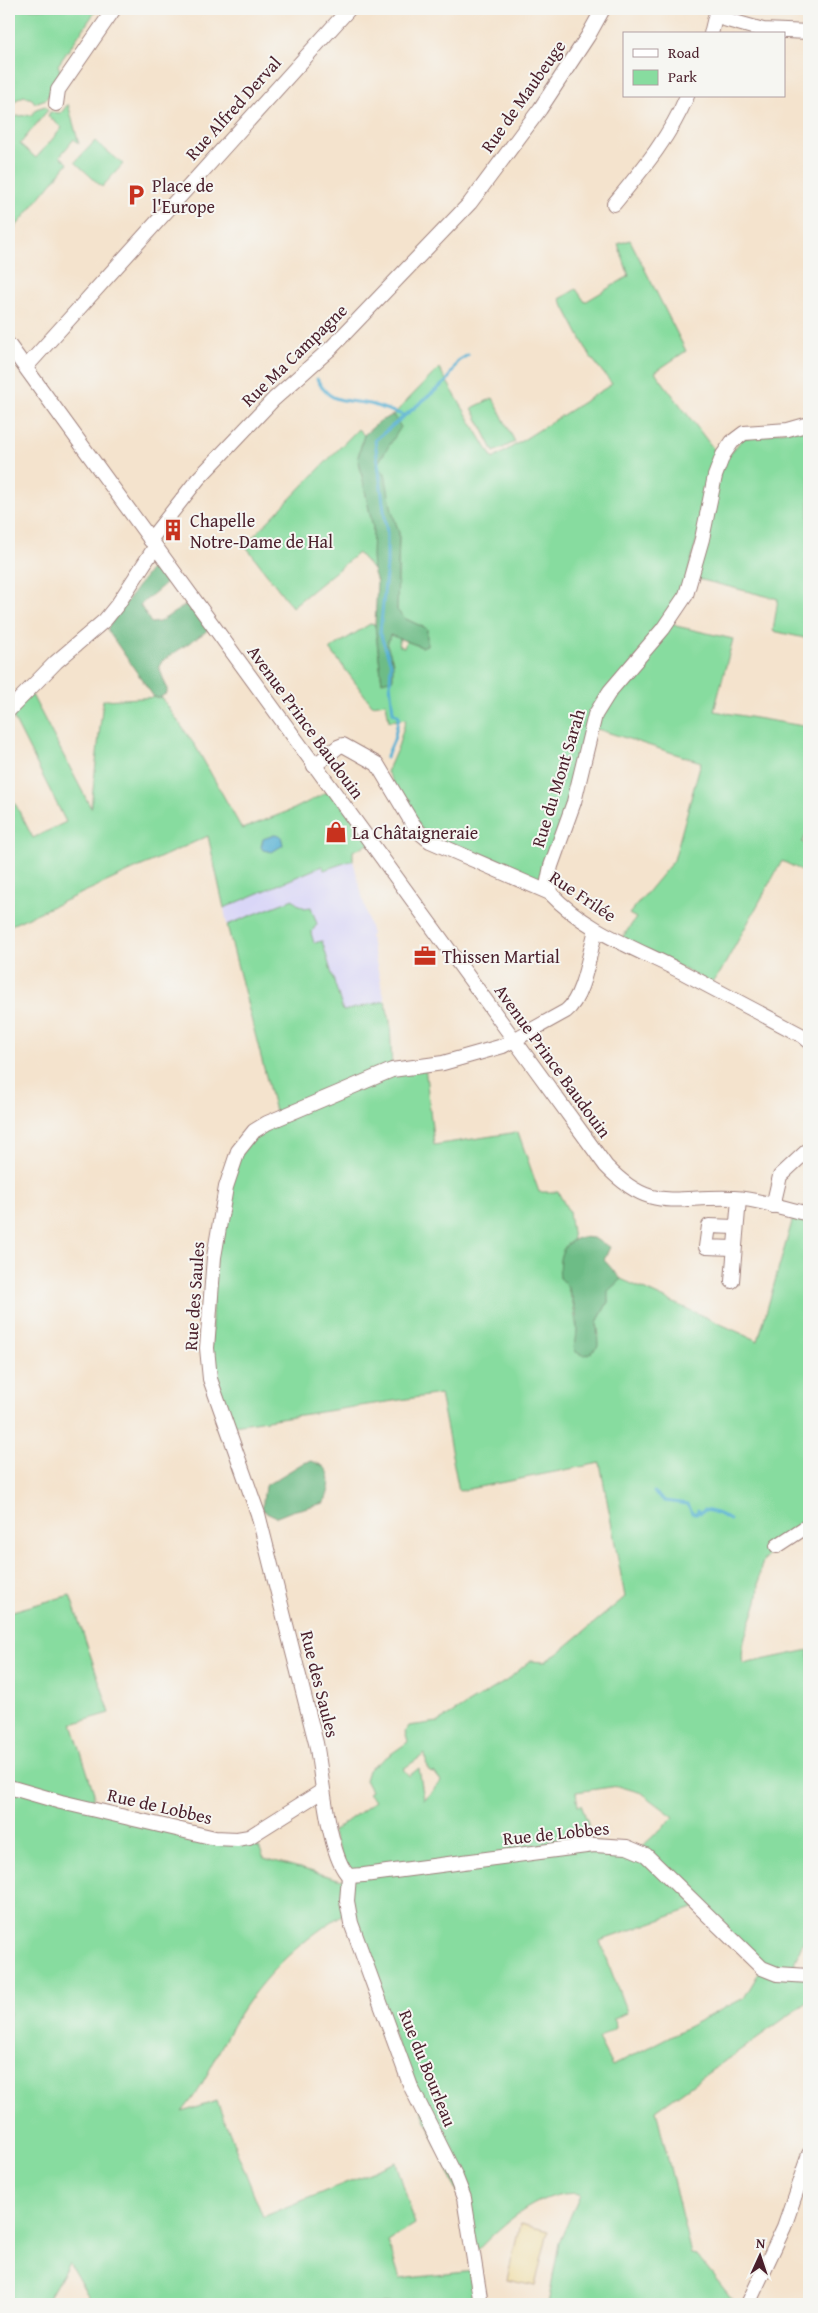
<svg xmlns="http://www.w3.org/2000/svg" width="818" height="2313" font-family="'Gentium Book Plus',serif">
<rect width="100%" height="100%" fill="#f6f6f2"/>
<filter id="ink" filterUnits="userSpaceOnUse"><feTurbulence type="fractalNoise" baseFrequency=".02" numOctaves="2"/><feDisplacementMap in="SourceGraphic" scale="10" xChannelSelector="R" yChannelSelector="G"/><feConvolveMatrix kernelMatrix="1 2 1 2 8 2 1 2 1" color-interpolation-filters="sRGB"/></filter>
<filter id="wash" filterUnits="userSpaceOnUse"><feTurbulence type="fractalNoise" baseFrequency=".0096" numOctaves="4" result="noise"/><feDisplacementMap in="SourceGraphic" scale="20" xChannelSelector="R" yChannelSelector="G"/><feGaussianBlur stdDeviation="1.12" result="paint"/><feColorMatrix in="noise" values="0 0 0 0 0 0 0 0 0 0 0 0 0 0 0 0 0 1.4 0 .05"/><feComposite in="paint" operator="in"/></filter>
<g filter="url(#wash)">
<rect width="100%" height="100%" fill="#f4e3cd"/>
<path fill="#d9d6f7" d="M353,860l19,75 -2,1 15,65 -42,10 -21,-69 -8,1 -3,-10 6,-9 -12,-15 -8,-5 -4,-5 -66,26 -3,-17 98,-42 2,4z"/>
<g fill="#87dc9f" stroke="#687e65" fill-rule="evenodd">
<path d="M9,9h88l-39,56 4,11 -16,23 -11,4 -3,-4 -8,-3 -8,4 -7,10z"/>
<path d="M68,104l11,40 -5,-5 -14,17 8,7 -59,72v-113l8,-6 15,-1 4,-6 9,-3 3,4 -28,34 16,14 26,-30 -14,-12 2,-4 11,1z"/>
<path d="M95,141l28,23 -21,23 -27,-25z"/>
<path d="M630,240l56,111 -31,21 64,84 -37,139 -96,132 -6,20 -3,26 -33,105 -4,6 -81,-33 -38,-23 -15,-25 5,-3 -9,-3 -15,-25 11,-25 8,-28 -17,2 -3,-18 -14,2 -42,-56 40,-25 5,1 7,57 11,-20 -6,-17 3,-11 10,4 -2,7 6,3 2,-7 16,6 5,-18 -23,-11 -7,-8 2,-77 -23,-67 24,-39 -7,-12 46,-47 54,91 119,-75 -22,-28 -30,-57 16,-10 9,13 44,-26 -11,-32z"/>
<path d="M493,398l22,44 -21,10 -22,-44z"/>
<path d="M809,427v212l-36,-8 5,-32 -84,-21 28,-114 21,-26z"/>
<path d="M358,429l6,6 -6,22 15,71v42l-15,-17 -66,54 -47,-62z"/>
<path d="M671,622l5,4 57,13 -19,72 95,16v103l-7,12 7,4v28l-27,-13 -62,112 -9,10 -89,-45 14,-20 -7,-4 45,-54 27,-98 -107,-34 4,-15z"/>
<path d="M32,695l59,113 12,-108 58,-3 35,50 46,82 52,-20 37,-19 40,53 -18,8v9l-29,10 -2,-4 -98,42 -16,-72 -199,90v-134l24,46 33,-16 -57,-113z"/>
<path d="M293,899l4,5 8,4 6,-1 6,17 -6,9 3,10 8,-2 21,70 42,-10 5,20 2,49 33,-4 9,79 84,-13 21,60h19l11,20 4,27 -6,5 -1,39 7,20 5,33 -4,11 25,-11 -2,-14 11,-20 -1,-11 14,-12 137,62 37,-130 14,3v311c-13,9 -34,18 -43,32 -10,14 -5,29 -9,44 -5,20 -18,43 -14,63l66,-14v278l-14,32 -1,15 15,1v25l-153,109 35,144 6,1 39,49h-188l11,-61 21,-49c-41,-6 -83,35 -108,62l-5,-43 -44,-99 -75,-203c-45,28 -79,58 -108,102 -21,33 -32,69 -58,99l35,-11 46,116 133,-55 19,62 -27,17 12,38 74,-8 7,33h-388l-24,-41 -24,41h-36v-692l61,-17 40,118 -38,11 22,69 -1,16 154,35 12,3 5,11 78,22 7,-5 -17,-43 43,-31 -7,-8 3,-2 -6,-11 3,-10 40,-28 -3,-10 4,-6 29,-4 68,-41 24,-20 14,1 13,-8 68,-57 -25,-134 -141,28 -19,-97 -213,32 -17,-47 4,-122 24,-106 39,-32 -50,-194zM425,1754l2,14 4,5 3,-1 7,9 -17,19 -5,-32 -10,8 -6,-7zM618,1786l24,7 32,24 -36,33 -51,-9 1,-18 -7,-18 -3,1 -2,-14zM699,1906l63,62 -18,30 -132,68 -14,-27 17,-11 -1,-10 13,-5 -27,-72z"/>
</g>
<g fill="#6dbc86" stroke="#5c6e58">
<path d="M393,415l8,12 -25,39 9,7 7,38 7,22 -2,77 7,8 23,11v16l-5,2 -32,-12 -3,10 6,17v17l-11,3 -7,-57 2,-43 -4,-12 -1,-14 1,-28 -15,-71 6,-22 16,-14z"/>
<path d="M158,559l14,16 -6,8 -26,22 11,18 8,-1 35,-22 16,23 -3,8 -45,30 -3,6 8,22v4l-8,5 -5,-1 -46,-66v-4z"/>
<path d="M582,1237l11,1 17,9 -6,13 17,19 -13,12v11l-11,20 1,24c-7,8 -12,12 -22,6l-2,-5c7,-17 1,-58 -14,-69 -2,-19 0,-36 22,-41z"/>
<path d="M312,1461c3,2 9,3 12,6 10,8 5,26 0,36l-32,8 -15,6 -15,-7 3,-24 38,-23z"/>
</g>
<path fill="#eeda9e" stroke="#9c7c64" d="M520,2224l28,7 -13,55 -28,-6z"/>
<path fill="#56b1d4" stroke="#506880" d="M277,834l4,2 2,9 -11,7 -9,-2 -2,-3 2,-8z"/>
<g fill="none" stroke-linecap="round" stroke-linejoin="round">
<g stroke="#56b1d4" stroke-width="3">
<path d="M317,379c13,26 28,20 53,25 11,3 22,8 34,11"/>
<path d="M386,758l8,-18 5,-24 -6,-4 -3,-29 1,-19 -11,-31 7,-69v-31l-12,-93 72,-59 11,-20 10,-6"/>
<path d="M654,1492l11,9 23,3 4,9h5l1,-3 2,3 4,-3c9,1 18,5 26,10"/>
</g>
</g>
</g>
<g filter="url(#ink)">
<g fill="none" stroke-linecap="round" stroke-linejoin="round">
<g stroke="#9f817c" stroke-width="16">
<g id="minor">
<path d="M717,17l46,13 46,2"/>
<path d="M711,34l6,-25"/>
<path d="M56,104l2,-14 56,-81"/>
<path d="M614,204c28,-34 56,-67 73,-108"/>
<path d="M9,345l597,821c47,49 69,29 128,32 25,1 51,11 75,16"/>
<path d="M26,367l323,-358"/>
<path d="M150,540l48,-61 76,-80 57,-51 139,-145 70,-94 48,-73 15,-27"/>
<path d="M9,710l47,-48 49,-42 13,-16 37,-57"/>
<path d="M314,766l24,-19 5,-2 34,19 34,57 8,11 11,9 120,52c37,39 88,56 134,80 40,21 79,42 119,63l6,5"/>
<path d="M550,893l-2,-12 3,-15 23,-64 21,-87 15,-24 53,-62 23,-34 16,-56 13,-63 8,-21 9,-13 12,-9 44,-3 21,-6"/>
<path d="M773,1206l7,-30 29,-27"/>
<path d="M733,1248l-27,-1 3,-21 26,1"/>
<path d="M732,1281l7,-82"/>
<path d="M777,1546l32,-21"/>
<path d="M9,1787l52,15 154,36 22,1 12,-2 73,-46"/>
<path d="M349,1876c-21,-18 -27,-104 -33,-133l-58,-229 -48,-135 -3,-31 7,-91 12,-70 12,-36 16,-20 13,-8 125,-53 51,-7 60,-17 63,-35c18,-14 23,-58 30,-81"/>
<path d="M349,1876l15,-1 230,-30 33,2 19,8 116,113 15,6 32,2"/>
<path d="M349,1876l-2,25 4,22 60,164 44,88 9,23 17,106"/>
<path d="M748,2304l36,-77 25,-73"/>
</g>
</g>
<use href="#minor" stroke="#fff" stroke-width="14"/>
</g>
</g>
<defs>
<g id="parking-bare" transform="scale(1.725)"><path d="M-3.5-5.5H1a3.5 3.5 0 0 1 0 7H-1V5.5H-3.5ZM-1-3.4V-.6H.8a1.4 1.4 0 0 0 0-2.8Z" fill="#c8321e" stroke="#f6f6f2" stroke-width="2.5" paint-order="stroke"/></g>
<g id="building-bare" transform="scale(1.725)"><path d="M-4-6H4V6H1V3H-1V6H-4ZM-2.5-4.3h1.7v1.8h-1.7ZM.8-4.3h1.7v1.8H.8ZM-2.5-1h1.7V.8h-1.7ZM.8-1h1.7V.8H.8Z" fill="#c8321e" stroke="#f6f6f2" stroke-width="2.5" paint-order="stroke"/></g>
<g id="shop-bare" transform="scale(1.725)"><path d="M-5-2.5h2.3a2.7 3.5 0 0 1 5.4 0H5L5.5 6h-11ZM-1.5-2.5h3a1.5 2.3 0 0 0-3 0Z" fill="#c8321e" stroke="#f6f6f2" stroke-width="2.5" paint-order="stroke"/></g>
<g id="office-bare" transform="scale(1.725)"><path d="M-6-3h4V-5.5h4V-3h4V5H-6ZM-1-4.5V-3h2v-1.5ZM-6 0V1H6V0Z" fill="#c8321e" stroke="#f6f6f2" stroke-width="2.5" paint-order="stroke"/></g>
</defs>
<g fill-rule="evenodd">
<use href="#parking-bare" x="136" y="195"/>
<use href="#building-bare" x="173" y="530"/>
<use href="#shop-bare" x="336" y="832"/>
<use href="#office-bare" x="425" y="956"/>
</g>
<g text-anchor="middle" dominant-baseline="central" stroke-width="4" stroke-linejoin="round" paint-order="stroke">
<g font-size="18" fill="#4a1f2b" stroke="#f6f6f2">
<text transform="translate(523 96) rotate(-55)">Rue de Maubeuge</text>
<text transform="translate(233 108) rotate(-48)">Rue Alfred Derval</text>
<text transform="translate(294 355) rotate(-44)">Rue Ma Campagne</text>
<text transform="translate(306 722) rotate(54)">Avenue Prince Baudouin</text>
<text transform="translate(558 778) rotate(-73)">Rue du Mont Sarah</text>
<text transform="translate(583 896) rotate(34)">Rue Frilée</text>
<text transform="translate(553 1061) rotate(54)">Avenue Prince Baudouin</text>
<text transform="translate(194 1296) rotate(-86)">Rue des Saules</text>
<text transform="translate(320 1684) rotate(76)">Rue des Saules</text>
<text transform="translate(160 1806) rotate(13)">Rue de Lobbes</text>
<text transform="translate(556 1833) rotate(-6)">Rue de Lobbes</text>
<text transform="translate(428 2068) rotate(68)">Rue du Bourleau</text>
</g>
<g font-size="18" fill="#4a1f2b" stroke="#f6f6f2" text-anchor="start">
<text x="152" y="185">Place de<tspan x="152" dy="21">l'Europe</tspan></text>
<text x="190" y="520">Chapelle<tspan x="190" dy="21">Notre-Dame de Hal</tspan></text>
<text x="352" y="832">La Châtaigneraie</text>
<text x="442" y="956">Thissen Martial</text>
</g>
</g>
<rect width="818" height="2313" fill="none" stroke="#f6f6f2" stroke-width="30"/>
<rect x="623" y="32" width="162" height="65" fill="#f6f6f2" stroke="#b1a0a2"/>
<rect x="633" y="49" width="25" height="8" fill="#ffffff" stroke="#b1a0a2"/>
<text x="668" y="58" font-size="15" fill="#4a1f2b">Road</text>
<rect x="633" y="70" width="25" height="15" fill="#87dc9f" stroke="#b1a0a2"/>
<text x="668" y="82" font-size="15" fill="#4a1f2b">Park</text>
<g transform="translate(760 2256) rotate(3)" stroke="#f6f6f2" stroke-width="4" paint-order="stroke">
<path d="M0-4L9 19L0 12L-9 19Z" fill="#4a1f2b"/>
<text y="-8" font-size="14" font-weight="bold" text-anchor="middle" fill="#4a1f2b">N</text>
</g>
</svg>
